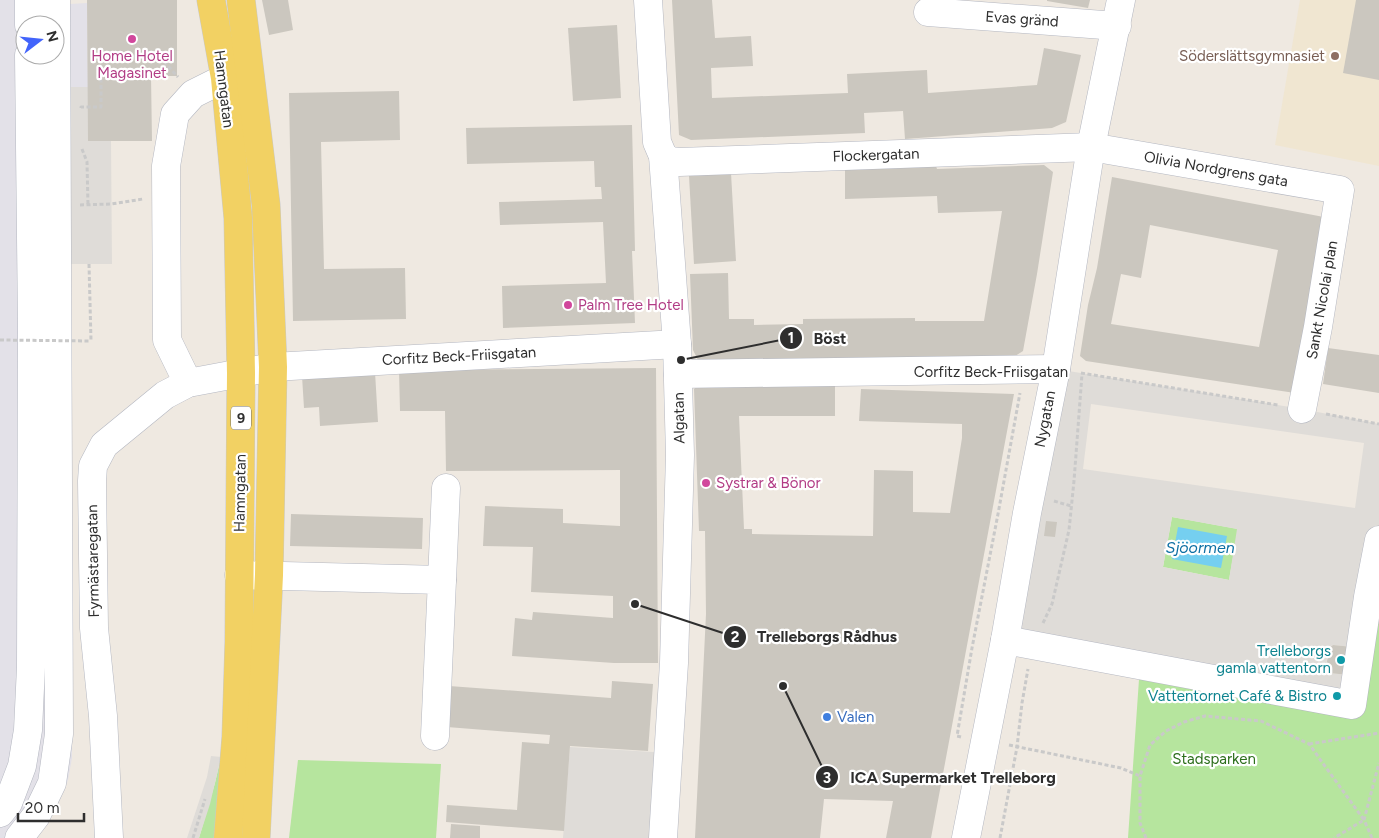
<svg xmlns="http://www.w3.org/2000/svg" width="1379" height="838" font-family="Figtree,sans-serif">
<rect width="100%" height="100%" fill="#efe9e1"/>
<path fill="#e3e1e8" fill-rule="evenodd" d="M0,0h70v4l17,-1 1,84 -18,1 2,670 -4,22 -9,22 -14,23 -12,13h-33zM25,25h30v30h-30z"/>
<path fill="#f0e6d1" d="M1300,0h79v166l-104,-21z"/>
<g fill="#b6e59e">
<path d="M1172,517l66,12 -9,51 -66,-13z"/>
<path d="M1379,598v240h-251l12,-173 212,40z"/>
<path d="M221,757l-6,81h-16l16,-55z"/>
<path d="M298,760l143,4 -5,74h-147z"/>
</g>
<g fill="#dfdcd8" fill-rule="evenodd">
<path d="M70,87h18v54h23l1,123h-42z"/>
<path d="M1056,369l246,40 77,15v116l-27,165 -347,-65zM1091,404l273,39 -9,65 -272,-39zM1172,517l65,12 -8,51 -66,-13zM1333,645l20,2 -4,28 -20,-2 -3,-5 2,-20z"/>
<path d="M570,747l99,6 -6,85h-100z"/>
<path d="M211,756l10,1 -11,47 -11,34h-12l20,-61z"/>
</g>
<path fill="#75cff0" d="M1178,527l49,9 -6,32 -49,-9z"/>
<g fill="#cbc7bf" fill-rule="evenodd">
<path d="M87,0h90v76h-26l1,65h-64z"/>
<path d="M262,0h26l5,30 -24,5z"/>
<path d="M672,0h40l3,38 36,-2 2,30 -42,2 1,30 136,-5 -1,-19 80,-4 1,23 109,-8 7,-37 37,7 -15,67 -14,6 -147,11 -2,-28 -39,2 1,20 -174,7 -12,-5z"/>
<path d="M1047,0h43l-2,8 -41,-7z"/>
<path d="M1356,0h23v80l-36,-7z"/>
<path d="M617,25l4,73 -48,3 -5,-73z"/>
<path d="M399,91l1,49 -79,2 3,127 81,-1 1,51 -113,2 -4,-228z"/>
<path d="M632,125l3,126h-3l3,72 -132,5 -1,-42 104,-3 -3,-61 -103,3 -1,-23 103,-3 -1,-12h-6l-1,-26 -127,3 -1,-36z"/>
<path d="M1044,165l9,7 -16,102 -14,77 -11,7 -313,4 -6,-12 -3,-76 38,-1 1,46h25v6l49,-1v-5l112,-1v3h69l18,-110 -64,2 -1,-17 -92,3v-31l91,-2 1,3z"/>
<path d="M731,173l5,88 -42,3 -5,-88z"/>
<path d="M1112,177l217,41 -34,175 -209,-32 -6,-5 8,-51 9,-37zM1150,225l128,25 -19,97 -148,-23 10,-50 20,4z"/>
<path d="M1328,348l51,7v38l-56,-9z"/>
<path d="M656,368l2,295h-44l-102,-7 3,-38 17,2 1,-8 80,6v-22l-82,-4 2,-45 -50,-1 2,-40 78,3v14l57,3v-56l-174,1 -1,-60h-45l-1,-41z"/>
<path d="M375,372l3,50 -58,4 -1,-19 -15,1 -2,-32z"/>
<path d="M699,384l136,1v31h-96l5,113h8v5l121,2 1,-66 39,1v41l37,1 12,-75v-14l-103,-3 2,-32 153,5 -83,444h-45l7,-37 -69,-2 -4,39h-125l11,-224 -1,-83h-6l-5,-142z"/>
<path d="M291,514l132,4 -1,31 -132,-3z"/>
<path d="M1046,521l11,1 -2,15 -11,-1z"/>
<path d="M1333,645l20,2 -4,28 -20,-2 -3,-5 3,-20z"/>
<path d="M612,681l41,3 -5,67 -78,-5 -6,85 -118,-9 1,-17 70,5 5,-68 27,2 1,-9 -103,-8 2,-41 162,12z"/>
<path d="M451,824l29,2v12h-30z"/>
</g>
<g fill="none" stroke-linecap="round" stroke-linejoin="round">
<g stroke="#b4b7c1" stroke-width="29">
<g id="minor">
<path d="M29,0v25"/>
<path d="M648,0l9,142 6,14 14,188 3,111 -6,208 -11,175"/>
<path d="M928,12l189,14"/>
<path d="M663,156l7,5 9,1 412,-15 249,43 -22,137 -16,82"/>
<path d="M678,374l378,-5"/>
<path d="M188,383l-21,-43 -1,-174 9,-52 18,-20 32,-16 21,-7"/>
<path d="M239,575l203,5 -7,156"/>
<path d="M442,580l4,-92"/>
<path d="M1005,640l347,65 16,-108 11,-57"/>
<path d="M0,813l8,-10 14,-37 6,-36 3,-63 1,-340 -3,-272"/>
<path d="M19,838l17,-22 16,-33 7,-49 -3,-734"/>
<path d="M109,838l-6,-122 -9,-88 -2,-147 1,-15 11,-21 61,-50 23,-12 85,-16 404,-23"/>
<path d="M966,838l39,-198 22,-127 29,-144 35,-222 30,-147"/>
</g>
</g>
<g stroke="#c9c9c9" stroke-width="29">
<g id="major">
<path d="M211,0l14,78 13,140 3,155 -2,269 -3,95 -8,101"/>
<path d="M241,0l25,205 7,162 -4,208 -13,263"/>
</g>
</g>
<g stroke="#c9c9c9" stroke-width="3" stroke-dasharray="4 2.5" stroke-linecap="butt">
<path d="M81,108v-1h20v-50l58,-1 19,21"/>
<path d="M82,149l5,13 1,43"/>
<path d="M80,205l31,-1 32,-5"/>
<path d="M89,264l2,77"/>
<path d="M1081,373l197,32"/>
<path d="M1326,414l53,10"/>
<path d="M1054,501l17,5"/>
<path d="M1043,623l9,-19 17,-74 5,-49 8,-107"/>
<path d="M961,737l-4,-1 15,-88 26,-134 22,-121"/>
<path d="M1309,744l70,-11"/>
<path d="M1009,745l112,23 19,8"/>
<path d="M193,838l12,-39"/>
<path d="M1000,838l17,-91 5,-44 6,-34"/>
<path d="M1146,838l-6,-15v-47l10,-31 16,-14 18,-9 21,-6 56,5 48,23 55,76 -30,18"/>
<path d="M1372,838l-8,-18 15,-57"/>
</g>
<use href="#minor" stroke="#fff" stroke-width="28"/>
<use href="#major" stroke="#f2d163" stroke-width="28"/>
<path stroke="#c9c9c9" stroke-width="3" stroke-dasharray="4 2.5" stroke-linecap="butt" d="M0,340l91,1"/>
</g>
<g fill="#d1479c" stroke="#fff" stroke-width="2">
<circle cx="132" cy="39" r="5"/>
<circle cx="568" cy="305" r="5"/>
<circle cx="706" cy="483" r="5"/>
</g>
<circle fill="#8d6e63" stroke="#fff" stroke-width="2" cx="1335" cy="56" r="5"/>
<g fill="#0f9aa8" stroke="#fff" stroke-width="2">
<circle cx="1341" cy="660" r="5"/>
<circle cx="1337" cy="696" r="5"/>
</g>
<circle fill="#3f7fe0" stroke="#fff" stroke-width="2" cx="827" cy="717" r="5"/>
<g text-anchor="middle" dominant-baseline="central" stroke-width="4.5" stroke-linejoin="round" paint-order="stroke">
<rect fill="#fff" stroke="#6d6d6d" stroke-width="1" x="231" y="406.5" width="20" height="23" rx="4"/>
<g font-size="14" font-weight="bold" fill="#2e2e2e">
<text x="241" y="418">9</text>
</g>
<g font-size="15" fill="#2e2e2e" stroke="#fff">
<text transform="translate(1022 19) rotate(4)">Evas gränd</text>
<text transform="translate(224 89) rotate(83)">Hamngatan</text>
<text transform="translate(876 155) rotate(-2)">Flockergatan</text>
<text transform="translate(1216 169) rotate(10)">Olivia Nordgrens gata</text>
<text transform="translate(1322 300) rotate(-80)">Sankt Nicolai plan</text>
<text transform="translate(459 356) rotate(-3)">Corfitz Beck-Friisgatan</text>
<text x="991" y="372">Corfitz Beck-Friisgatan</text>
<text transform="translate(679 418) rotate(-91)">Algatan</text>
<text transform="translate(1045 419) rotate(-79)">Nygatan</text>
<text transform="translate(240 493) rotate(-89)">Hamngatan</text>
<text transform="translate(93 561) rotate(-91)">Fyrmästaregatan</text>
</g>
<g font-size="15" fill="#b23c85" stroke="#fff" text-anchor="start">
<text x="132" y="56" text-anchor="middle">Home Hotel<tspan x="132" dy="17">Magasinet</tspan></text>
<text x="578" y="305">Palm Tree Hotel</text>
<text x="716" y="483">Systrar &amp; Bönor</text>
</g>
<g font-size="15" fill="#785e54" stroke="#fff" text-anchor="end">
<text x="1325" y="56">Söderslättsgymnasiet</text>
</g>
<g font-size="15" fill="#0d838f" stroke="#fff" text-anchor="end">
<text x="1331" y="651">Trelleborgs<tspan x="1331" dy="17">gamla vattentorn</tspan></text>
<text x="1327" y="696">Vattentornet Café &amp; Bistro</text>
</g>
<g font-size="15" fill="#366cbe" stroke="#fff" text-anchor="start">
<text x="837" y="717">Valen</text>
</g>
<g font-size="15" fill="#2c6e1b" stroke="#fff">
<text x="1214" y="759">Stadsparken</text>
</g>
<g font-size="16" font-style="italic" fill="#0d6fa3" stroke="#fff">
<text x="1200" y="547">Sjöormen</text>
</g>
</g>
<path fill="none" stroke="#2e2e2e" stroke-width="2" d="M681 360L791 338M635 604L735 637M783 686L827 777"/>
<g fill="#2e2e2e" stroke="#fff" stroke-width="2">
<circle cx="681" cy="360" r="5"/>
<circle cx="635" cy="604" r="5"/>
<circle cx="783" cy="686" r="5"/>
<circle cx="791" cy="338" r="12"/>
<circle cx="735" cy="637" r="12"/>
<circle cx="827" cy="777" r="12"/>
</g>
<g font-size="15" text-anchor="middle" font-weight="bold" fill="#fff">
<text x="791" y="343">1</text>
<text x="735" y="642">2</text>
<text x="827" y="783">3</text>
</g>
<g font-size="16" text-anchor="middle" font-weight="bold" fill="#2e2e2e" stroke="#fff" stroke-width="4.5" stroke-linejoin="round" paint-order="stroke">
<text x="830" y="344">Böst</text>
<text x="827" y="642">Trelleborgs Rådhus</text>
<text x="953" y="783">ICA Supermarket Trelleborg</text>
</g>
<g transform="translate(40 40) rotate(74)"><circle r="24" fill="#ffffff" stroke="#ababab"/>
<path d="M0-4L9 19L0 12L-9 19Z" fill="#4264fb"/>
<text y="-8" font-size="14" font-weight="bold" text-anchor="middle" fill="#2e2e2e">N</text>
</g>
<path d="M18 813v8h66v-8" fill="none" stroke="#2e2e2e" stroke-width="2.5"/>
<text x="25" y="813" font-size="15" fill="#2e2e2e" stroke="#ffffff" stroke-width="4" paint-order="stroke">20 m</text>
</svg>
